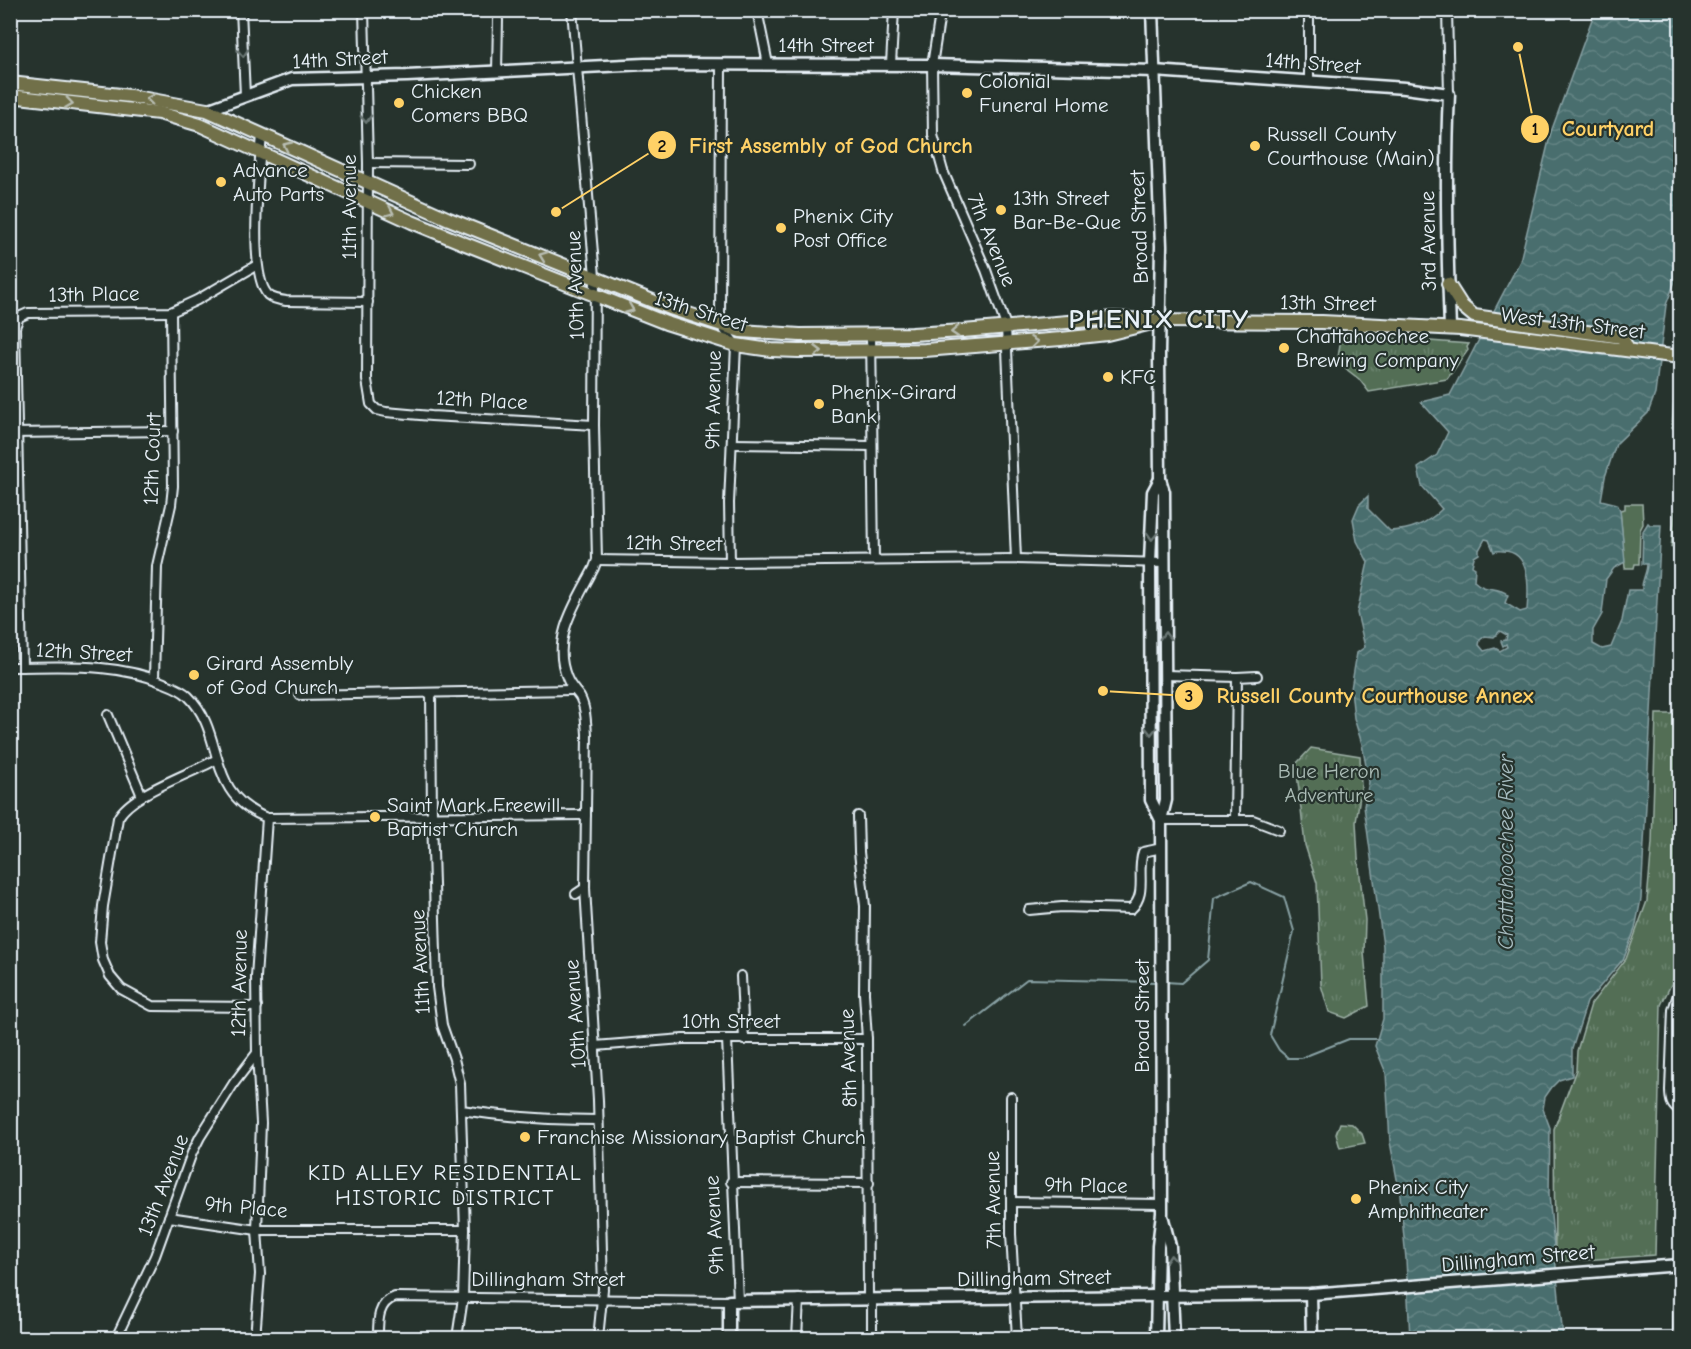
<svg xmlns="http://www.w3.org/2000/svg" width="1691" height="1349" font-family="'Comic Neue',sans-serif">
<defs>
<pattern id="park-tufts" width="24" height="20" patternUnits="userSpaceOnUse" patternTransform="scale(1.5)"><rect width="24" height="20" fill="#526e55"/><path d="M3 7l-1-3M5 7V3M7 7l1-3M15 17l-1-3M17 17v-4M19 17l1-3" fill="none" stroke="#6b836e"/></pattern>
<pattern id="water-waves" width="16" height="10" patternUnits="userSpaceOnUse" patternTransform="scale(1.5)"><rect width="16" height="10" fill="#496e6e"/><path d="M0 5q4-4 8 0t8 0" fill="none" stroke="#638383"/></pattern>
</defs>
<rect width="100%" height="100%" fill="#26332d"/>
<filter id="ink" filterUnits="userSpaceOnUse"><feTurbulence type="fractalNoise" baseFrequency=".0167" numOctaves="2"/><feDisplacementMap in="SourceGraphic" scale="12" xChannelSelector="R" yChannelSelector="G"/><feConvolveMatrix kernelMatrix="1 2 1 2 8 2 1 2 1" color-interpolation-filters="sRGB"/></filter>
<g filter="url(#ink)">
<g fill="#526e55" stroke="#9db0a6" stroke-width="1.5">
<path d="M1676,371h4l-3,33 2,21 -2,3h-5z"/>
<path d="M1678,434l2,1v64l-6,-3v-23l2,-13 -2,-12z"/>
<path d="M1676,502h4c1,17 0,32 -9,46z"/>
<path d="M1625,504h17l1,20 -3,6 -1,34h-4l-1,4h-9l-5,-58 5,-1z"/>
</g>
<g fill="url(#park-tufts)" stroke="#9db0a6" stroke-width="1.5">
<path d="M1363,336l106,8 -2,3 1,3 -21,29 -78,13 -10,-13 -18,-14 -3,-7 3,-21z"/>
<path d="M1656,714h24v252l-19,39 -6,250 -100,7 -1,-133 22,-59 1,-19 14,-47 35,-45 21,-58 5,-58z"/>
<path d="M1311,748l49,8 1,33 -5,33 2,36 7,62 -1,33 5,53 -23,12 -17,-6 -8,-27 -4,-102 -12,-38 -9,-81z"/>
<path d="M1340,1123l12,1 10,10 3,9 -25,5 -4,-14z"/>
</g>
<path fill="url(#water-waves)" stroke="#89a2a5" stroke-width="1.5" fill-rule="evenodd" d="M1595,11h85v257l-14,37 -11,89 -7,19 -32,31 -11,33 -4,23 16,4 3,6 5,52 -11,6 -8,11 -4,35 -9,16v14l9,5 9,-2 11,-26 6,-31h14c-1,-10 5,-16 5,-26h-5l1,-33 5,-8 2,2h11l-20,374 -6,30 -11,29 -37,44 -15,47v27l-13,4 -7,7 -7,10 -2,12 7,19 -1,67 14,143h-153l-4,-79 -6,-64 -10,-53 -4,-69 -11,-27 8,-27v-73l-19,-140 5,-24 -7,-38 -8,-26 -3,-29 6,-36 8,-6 -8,-34 11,-51 -11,-21 -4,-22 6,-14 9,-9v13l22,22c21,-1 37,-7 52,-22l-20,-23 -4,-18 19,-13 11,-23 -27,-30 29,-7 70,-134 31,-129zM1485,539l4,1 5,12c3,-2 6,-1 9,-1 28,0 26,38 24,59l-7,2 -15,-9 3,-8c-11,-10 -22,-2 -34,-14l1,-13 -3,-2 2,-9 5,-3v-4zM1500,631l7,4 -1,5 -5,1 2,5 3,-2 1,3 -7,4 -5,-3 -11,3 -5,-6 1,-5 5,-4 9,1z"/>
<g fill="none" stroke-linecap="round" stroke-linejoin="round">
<g stroke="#89a2a5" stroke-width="2">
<path d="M1166,982l15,1 27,-23 6,-62 37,-16 33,15 10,34 -24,104 9,15 9,8h13l48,-19h30"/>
<path d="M966,1026l61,-47 130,3"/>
</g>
<g stroke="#e8f1f8" stroke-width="12">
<g id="street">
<path d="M241,10l4,85"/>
<path d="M364,10l4,153 -1,217 4,24 6,6 9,2 45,4 163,9"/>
<path d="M572,10l23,266 -1,149 3,135 -3,8c-17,33 -44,70 -27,110 3,8 8,12 13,19 6,11 6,25 7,37l-2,154 13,212 5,189 -5,49"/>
<path d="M757,10l11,54"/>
<path d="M943,10l-4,10 -7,45 1,70 10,36 43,99 20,56 10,233"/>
<path d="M1309,10v72"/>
<path d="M1447,10l2,84"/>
<path d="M721,64l-1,260 16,21 -7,158 1,59"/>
<path d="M891,64l3,-54"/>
<path d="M497,71l1,-51"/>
<path d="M262,134c-2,32 -15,139 6,161 5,4 11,5 18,6l82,1"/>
<path d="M368,163l101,1"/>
<path d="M871,334l3,226"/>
<path d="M10,433l163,-2"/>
<path d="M733,444l139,2"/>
<path d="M597,560l133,2 286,-3 149,4"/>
<path d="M10,667c52,0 106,-5 154,16 8,3 18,7 24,13 39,38 15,97 79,122l319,-3"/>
<path d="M22,667l-7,-340 4,-10 9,-4 143,-1 26,-12 60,-35"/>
<path d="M1165,675l72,2 20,-1"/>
<path d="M154,678l3,-112 14,-61 2,-19 -2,-174"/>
<path d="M431,693l1,123 5,171 5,38 12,34 6,25 5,146 -2,68 -6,40"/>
<path d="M300,695l273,-5"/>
<path d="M108,715l34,81"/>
<path d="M217,759c-26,15 -86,34 -99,59l-15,88 -3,36 3,18 7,16 11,13 31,17 105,1"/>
<path d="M858,816l1,36 6,54 -1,87 3,46 1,260"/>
<path d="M1235,818l2,-141"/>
<path d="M1161,820h92l26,10"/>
<path d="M576,894l9,-6"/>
<path d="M1029,910l33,-3 69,2c17,-15 5,-38 12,-57l19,-4"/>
<path d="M741,976l3,64"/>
<path d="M1680,988l-7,22 -3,80c0,10 1,16 10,21"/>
<path d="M727,1039l11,262"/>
<path d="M595,1046l88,-7h184"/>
<path d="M1011,1097v137l6,104"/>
<path d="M461,1110c46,7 91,10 137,10"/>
<path d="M731,1182l138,1"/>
<path d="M1011,1202l150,2"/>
<path d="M169,1217l88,13h208"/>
<path d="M872,1299v39"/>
<path d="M116,1338l39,-82 37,-103 8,-16 34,-54 23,-30"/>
<path d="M255,1338l5,-64 -3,-44 4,-107 -4,-70 -1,-76 11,-159"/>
<path d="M378,1338c0,-16 -1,-35 17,-41l334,4"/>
<path d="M797,1338l2,-39"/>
<path d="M1678,1338l1,-73"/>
</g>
</g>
<g stroke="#e8f1f8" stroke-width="15">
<g id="secondary">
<path d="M1152,10l9,236 -2,108 1,125 4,13 2,308 -5,20 1,393 -4,33 -2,92"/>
<path d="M207,110l85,-31 115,-3 238,-12 287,1 222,6 251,17 44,6c-4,78 -2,156 1,234"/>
<path d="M1160,479l-7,13 -3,70 1,238 10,20"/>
<path d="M1163,1219l7,27 4,92"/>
<path d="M1311,1294l1,44"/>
<path d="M729,1338v-37l582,-7 369,-29"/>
</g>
</g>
<g stroke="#e8f1f8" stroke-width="16">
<g id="primary">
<path d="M10,83l120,13 77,14 242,109 221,89 71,23 59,4 112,-1 51,-3 151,-13 46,3 162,1 138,7 220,28"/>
<path d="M10,96l149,17 41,12 212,97 51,21 203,80 70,22 35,5 27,1 127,-1 136,-11 46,-5 41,-10"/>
<path d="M1448,284l14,22 12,10 148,21 6,13"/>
</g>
</g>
<use href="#street" stroke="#26332d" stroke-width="8"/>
<use href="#secondary" stroke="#26332d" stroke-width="10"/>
<use href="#primary" stroke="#71704a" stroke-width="12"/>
</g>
<defs><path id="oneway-chevron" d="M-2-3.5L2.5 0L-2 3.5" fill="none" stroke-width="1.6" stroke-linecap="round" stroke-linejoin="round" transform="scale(1.5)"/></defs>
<g stroke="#6a7674">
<use href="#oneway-chevron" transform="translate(243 53) rotate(86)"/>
<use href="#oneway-chevron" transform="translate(366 119) rotate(88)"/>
<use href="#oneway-chevron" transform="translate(1152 536) rotate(92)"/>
<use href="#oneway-chevron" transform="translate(1165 636) rotate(-90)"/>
<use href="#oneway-chevron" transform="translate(1151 731) rotate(90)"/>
<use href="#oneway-chevron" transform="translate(1171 1259) rotate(-94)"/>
</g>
<g stroke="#b8bdb2">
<use href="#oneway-chevron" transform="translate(150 99) rotate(-172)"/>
<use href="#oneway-chevron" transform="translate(69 103) rotate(8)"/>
<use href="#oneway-chevron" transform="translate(287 146) rotate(-155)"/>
<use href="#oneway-chevron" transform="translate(390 212) rotate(24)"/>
<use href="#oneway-chevron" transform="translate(543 256) rotate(-159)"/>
<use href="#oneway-chevron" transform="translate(630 309) rotate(22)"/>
<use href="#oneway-chevron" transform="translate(955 332) rotate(177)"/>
<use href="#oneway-chevron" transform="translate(1034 342) rotate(-6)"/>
<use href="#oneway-chevron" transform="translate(818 351)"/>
</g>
</g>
<g fill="#ffd166" stroke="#26332d" stroke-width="2">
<circle cx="967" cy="93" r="6"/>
<circle cx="399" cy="103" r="6"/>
<circle cx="1255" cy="146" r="6"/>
<circle cx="221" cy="182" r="6"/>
<circle cx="1001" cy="210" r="6"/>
<circle cx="781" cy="228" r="6"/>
<circle cx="1284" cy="348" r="6"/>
<circle cx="1108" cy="377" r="6"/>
<circle cx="819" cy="404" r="6"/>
<circle cx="194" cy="675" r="6"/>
<circle cx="375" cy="817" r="6"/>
<circle cx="525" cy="1137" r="6"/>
<circle cx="1356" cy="1199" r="6"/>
</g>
<g text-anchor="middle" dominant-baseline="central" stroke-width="4.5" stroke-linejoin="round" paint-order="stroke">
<g font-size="21" fill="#e8f1f8" stroke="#26332d">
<text x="826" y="45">14th Street</text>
<text transform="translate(340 59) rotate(-3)">14th Street</text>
<text transform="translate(1313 63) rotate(4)">14th Street</text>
<text transform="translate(349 207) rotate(-90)">11th Avenue</text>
<text transform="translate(1139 227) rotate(-92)">Broad Street</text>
<text transform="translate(992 240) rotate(68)">7th Avenue</text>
<text transform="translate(1428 241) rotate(-91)">3rd Avenue</text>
<text transform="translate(575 285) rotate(-92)">10th Avenue</text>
<text transform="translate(94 294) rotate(-1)">13th Place</text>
<text transform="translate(1328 303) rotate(1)">13th Street</text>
<text transform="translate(701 311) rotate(17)">13th Street</text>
<text transform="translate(1573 323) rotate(7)">West 13th Street</text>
<text transform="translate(482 400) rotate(3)">12th Place</text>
<text transform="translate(713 400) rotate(-89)">9th Avenue</text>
<text transform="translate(152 459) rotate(-88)">12th Court</text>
<text transform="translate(674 543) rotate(1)">12th Street</text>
<text transform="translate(84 652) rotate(3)">12th Street</text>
<text transform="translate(420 962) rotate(-93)">11th Avenue</text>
<text transform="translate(239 983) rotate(-89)">12th Avenue</text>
<text transform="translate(575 1014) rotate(-94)">10th Avenue</text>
<text transform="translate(1142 1016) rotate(-90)">Broad Street</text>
<text x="731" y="1021">10th Street</text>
<text transform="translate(848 1058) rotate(-92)">8th Avenue</text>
<text transform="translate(163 1185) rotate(-69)">13th Avenue</text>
<text transform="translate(1086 1185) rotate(1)">9th Place</text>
<text transform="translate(993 1200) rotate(-91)">7th Avenue</text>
<text transform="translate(246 1207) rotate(5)">9th Place</text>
<text transform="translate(714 1225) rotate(-93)">9th Avenue</text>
<text transform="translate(1518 1258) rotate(-5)">Dillingham Street</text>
<text transform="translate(1034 1278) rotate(-1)">Dillingham Street</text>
<text x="548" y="1279">Dillingham Street</text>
</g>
<g font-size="21" fill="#e8f1f8" stroke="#26332d" text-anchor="start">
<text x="979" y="81">Colonial<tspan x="979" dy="24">Funeral Home</tspan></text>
<text x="411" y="91">Chicken<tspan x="411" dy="24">Comers BBQ</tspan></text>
<text x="1267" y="134">Russell County<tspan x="1267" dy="24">Courthouse (Main)</tspan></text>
<text x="233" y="170">Advance<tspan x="233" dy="24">Auto Parts</tspan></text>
<text x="1013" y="198">13th Street<tspan x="1013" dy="24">Bar-Be-Que</tspan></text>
<text x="793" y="216">Phenix City<tspan x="793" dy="24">Post Office</tspan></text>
<text x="1296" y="336">Chattahoochee<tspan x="1296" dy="24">Brewing Company</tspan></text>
<text x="1120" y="377">KFC</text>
<text x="831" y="392">Phenix-Girard<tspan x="831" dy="24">Bank</tspan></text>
<text x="206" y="663">Girard Assembly<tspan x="206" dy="24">of God Church</tspan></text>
<text x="387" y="805">Saint Mark Freewill<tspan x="387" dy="24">Baptist Church</tspan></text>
<text x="537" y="1137">Franchise Missionary Baptist Church</text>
<text x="1368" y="1187">Phenix City<tspan x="1368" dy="24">Amphitheater</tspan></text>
</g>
<g font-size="21" fill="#acbdb7" stroke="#26332d">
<text x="1329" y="771">Blue Heron<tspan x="1329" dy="24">Adventure</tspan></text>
</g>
<g font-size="22" font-style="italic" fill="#a8bdc1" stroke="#26332d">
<text transform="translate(1506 852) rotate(-90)">Chattahoochee River</text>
</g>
<g font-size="22" letter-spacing="1.5" fill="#e8f1f8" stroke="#26332d">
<text x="445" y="1173">KID ALLEY RESIDENTIAL<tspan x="445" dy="25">HISTORIC DISTRICT</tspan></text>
</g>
<g font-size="27" font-weight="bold" letter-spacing="1.5" fill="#e8f1f8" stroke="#26332d">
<text x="1159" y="319">PHENIX CITY</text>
</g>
</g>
<path fill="none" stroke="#ffd166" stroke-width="2" d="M1518 47L1535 129M556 212L662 145M1103 691L1189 696"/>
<g fill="#ffd166" stroke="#26332d" stroke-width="2">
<circle cx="1518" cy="47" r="6"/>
<circle cx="556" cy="212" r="6"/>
<circle cx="1103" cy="691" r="6"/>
<circle cx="1535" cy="129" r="15"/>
<circle cx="662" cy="145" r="15"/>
<circle cx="1189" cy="696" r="15"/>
</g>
<g font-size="18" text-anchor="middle" font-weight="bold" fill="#111">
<text x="1535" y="135">1</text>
<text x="662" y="152">2</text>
<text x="1189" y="702">3</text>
</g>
<g font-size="22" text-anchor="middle" font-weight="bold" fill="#ffd166" stroke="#26332d" stroke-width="4.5" stroke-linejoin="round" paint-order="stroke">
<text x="1608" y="136">Courtyard</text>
<text x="831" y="153">First Assembly of God Church</text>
<text x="1375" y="703">Russell County Courthouse Annex</text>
</g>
<rect width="1691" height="1349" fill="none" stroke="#26332d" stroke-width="36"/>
<rect x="18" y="18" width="1655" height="1313" fill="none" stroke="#e8f1f8" stroke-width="2" filter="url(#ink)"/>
</svg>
